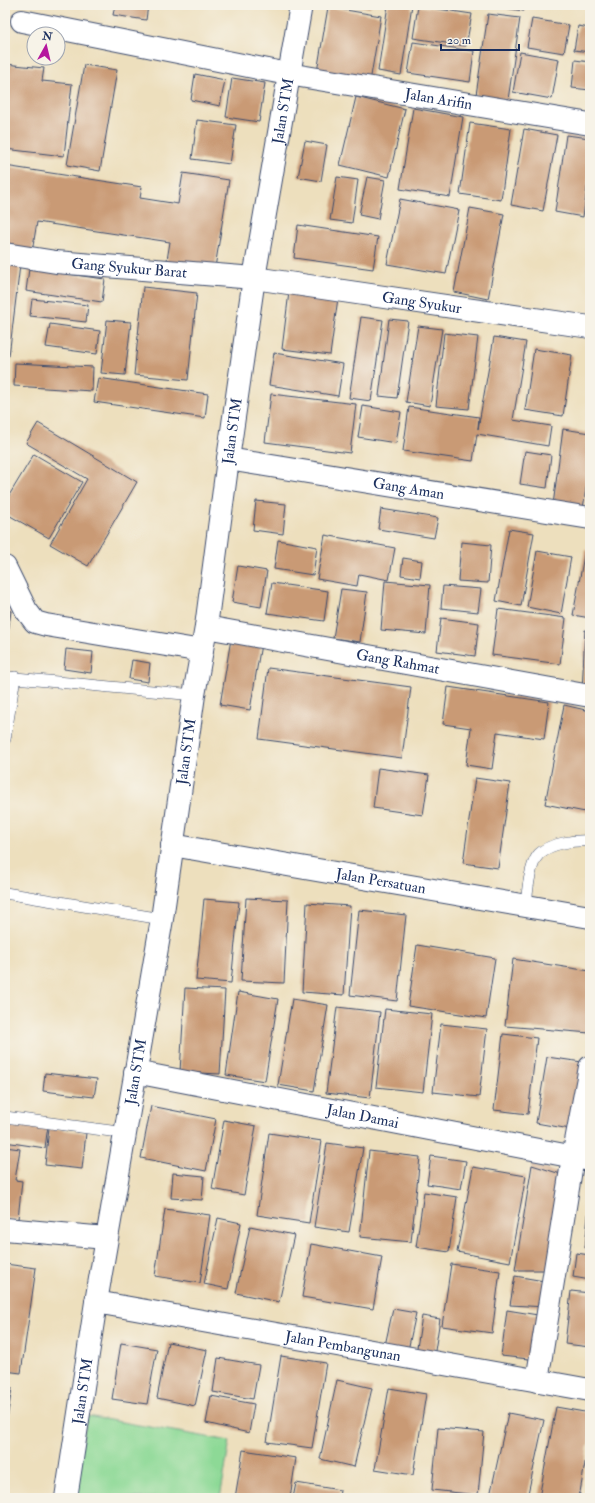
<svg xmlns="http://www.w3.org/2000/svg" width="595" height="1503" font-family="'IM FELL Double Pica',serif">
<rect width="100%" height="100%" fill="#f7f3e8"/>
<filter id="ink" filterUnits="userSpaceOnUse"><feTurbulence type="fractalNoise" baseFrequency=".025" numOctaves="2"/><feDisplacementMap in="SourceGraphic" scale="8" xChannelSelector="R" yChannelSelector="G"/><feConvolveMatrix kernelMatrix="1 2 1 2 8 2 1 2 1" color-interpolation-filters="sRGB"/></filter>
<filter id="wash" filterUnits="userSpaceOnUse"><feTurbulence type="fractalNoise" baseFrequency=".012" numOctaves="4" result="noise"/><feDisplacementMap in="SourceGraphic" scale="16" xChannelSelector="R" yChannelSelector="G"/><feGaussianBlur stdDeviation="0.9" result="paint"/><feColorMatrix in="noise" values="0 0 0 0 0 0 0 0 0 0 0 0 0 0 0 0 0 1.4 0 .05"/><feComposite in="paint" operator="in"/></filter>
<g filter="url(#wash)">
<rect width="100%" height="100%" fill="#eddfbd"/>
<path fill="#8dd996" stroke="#54847a" d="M87,1416l143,25 -10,57h-147z"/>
<g id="blocks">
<g fill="#c99a75">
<path d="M115,5h33l-2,15 -33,-5z"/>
<path d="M353,5h18l-1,3z"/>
<path d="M388,5h24l-11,70 -23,-4z"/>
<path d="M484,5h40v6z"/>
<path d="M418,6l54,8 -6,32 -53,-8z"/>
<path d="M328,7l53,9 -11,66 -53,-10z"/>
<path d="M5,14l4,1 -3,19h-1z"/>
<path d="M488,14l32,4 -12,82 -32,-5z"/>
<path d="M532,19l37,6 -5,28 -37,-6z"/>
<path d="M578,26l12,2v24l-16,-2z"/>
<path d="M413,42l61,9 -4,31 -62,-9z"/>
<path d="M520,52l39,7 -7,40 -39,-7z"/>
<path d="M575,60l15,2v28l-18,-2z"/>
<path d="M5,64l39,4 -2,13 30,3 -8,72 -59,-7z"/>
<path d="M84,65l33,5 -17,101 -33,-6z"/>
<path d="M195,74l30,6 -5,26 -29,-6z"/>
<path d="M232,78l33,5 -6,39 -33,-5z"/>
<path d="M356,97l49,12 -16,68 -49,-12z"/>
<path d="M413,108l50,9 -13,80 -50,-8z"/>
<path d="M197,120l39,5 -6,39 -38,-5z"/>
<path d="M470,123l41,6 -10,71 -41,-6z"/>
<path d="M524,129l33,6 -14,76 -32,-6z"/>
<path d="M566,135l24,3v29l-7,50 -28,-5z"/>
<path d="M305,141l22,4 -6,36 -23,-4z"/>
<path d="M5,166l137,21 -2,11 38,6 5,-31 46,7 -15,94 -48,-8 4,-24 -133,-20 -5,30 -27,-4z"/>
<path d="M337,177l21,3 -6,43 -22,-3z"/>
<path d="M367,177l18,3 -7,39 -19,-4z"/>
<path d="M400,199l59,11 -13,64 -59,-10z"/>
<path d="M470,208l34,6 -16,85 -34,-7z"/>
<path d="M298,225l80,12 -5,32 -79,-11z"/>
<path d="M5,263l15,2 -11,91h-4z"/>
<path d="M29,269l76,10 -3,23 -76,-11z"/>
<path d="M143,287l54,6 -9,87 -54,-5z"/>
<path d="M289,292l49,6 -8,57 -48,-6z"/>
<path d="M32,299l56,6 -2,17 -56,-6z"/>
<path d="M361,317l22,3 -12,81 -22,-3z"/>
<path d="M389,319l19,2 -11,77 -18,-2z"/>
<path d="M107,320l24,2 -6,53 -24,-2z"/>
<path d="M50,324l50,7 -3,23 -51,-7z"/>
<path d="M418,326l24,3 -12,77 -24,-4z"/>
<path d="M444,333l34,4 -9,72 -33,-3z"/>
<path d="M494,337l32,5 -13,78 38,6 -3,20 -71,-12 -4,27 -70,-10 6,-44 70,10 -1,12z"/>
<path d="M534,349l38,6 -9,61 -38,-6z"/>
<path d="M274,353l69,11 -5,32 -69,-11z"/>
<path d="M15,363l78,4 -1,24 -78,-5z"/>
<path d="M98,378l110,16 -3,24 -111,-16z"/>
<path d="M271,394l85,10 -6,49 -85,-11z"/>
<path d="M363,406l38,6 -5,31 -38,-6z"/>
<path d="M38,423l99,59 -49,84 -38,-22 37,-65 -61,-36z"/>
<path d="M563,429l27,4v28l-7,48 -30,-4z"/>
<path d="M525,451l26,4 -4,33 -27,-4z"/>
<path d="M34,454l48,28 -33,56 -44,-25v-11z"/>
<path d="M256,501l30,3 -3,30 -30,-4z"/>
<path d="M381,509l57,9 -4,20 -56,-9z"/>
<path d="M509,529l25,4 -13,73 -25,-5z"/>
<path d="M325,535l70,13 -6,32 -30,-6 -2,12 -40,-7z"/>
<path d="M278,540l39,7 -4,28 -39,-6z"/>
<path d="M461,542l30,3 -3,38 -30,-2z"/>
<path d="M585,550l5,1v67l-17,-3z"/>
<path d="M537,551l34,6 -10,57 -34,-7z"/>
<path d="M403,558l19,3 -2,17 -19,-3z"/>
<path d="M238,566l29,5 -6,36 -29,-5z"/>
<path d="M385,581l45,4 -4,49 -45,-4z"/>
<path d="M272,583l56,8 -4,30 -57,-8z"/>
<path d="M443,586l38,3 -3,23 -37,-4z"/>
<path d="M341,589l26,3 -7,50 -27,-4z"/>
<path d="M498,609l68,9 -6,46 -68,-9z"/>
<path d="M5,610l6,1 -5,39 -1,-1z"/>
<path d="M441,618l38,5 -4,33 -38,-5z"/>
<path d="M585,630l5,1v63l-8,-1z"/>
<path d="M231,639l30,5 -11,66 -30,-5z"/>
<path d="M66,649l27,3 -2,21 -27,-4z"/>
<path d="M132,660l18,3 -2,19 -19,-3z"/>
<path d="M268,668l143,19 -9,71 -143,-19z"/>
<path d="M448,687l101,15 -5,37 -47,-7 -5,37 -26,-4 5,-37 -28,-4z"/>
<path d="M564,705l26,6v102l-45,-9z"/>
<path d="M378,768l51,7 -6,40 -50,-7z"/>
<path d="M475,778l35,5 -12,85 -35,-5z"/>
<path d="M246,898l42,2 -4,83 -43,-2z"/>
<path d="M204,899l35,3 -8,81 -35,-3z"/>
<path d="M307,903l43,3 -6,89 -42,-3z"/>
<path d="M359,910l47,5 -9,86 -47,-6z"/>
<path d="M417,945l78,13 -9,60 -78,-12z"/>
<path d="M513,959l77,12v62l-85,-7z"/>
<path d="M185,988l40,2 -5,84 -40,-2z"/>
<path d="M238,992l40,7 -13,82 -39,-6z"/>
<path d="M292,999l36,6 -14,86 -36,-6z"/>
<path d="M337,1007l43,5 -10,86 -44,-5z"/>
<path d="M385,1009l47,5 -9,78 -47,-5z"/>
<path d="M441,1024l46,5 -8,68 -46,-5z"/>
<path d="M503,1034l34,4 -9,76 -34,-4z"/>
<path d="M547,1057l35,5 -12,67 -34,-6z"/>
<path d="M45,1073l52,6 -3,18 -51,-6z"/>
<path d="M151,1106l65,13 -10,52 -65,-13z"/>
<path d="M5,1119l43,6 -3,23 -40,-6z"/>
<path d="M224,1120l32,6 -12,69 -32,-6z"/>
<path d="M49,1128l37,5 -4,36 -37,-4z"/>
<path d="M269,1133l53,8 -13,82 -52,-8z"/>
<path d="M327,1143l36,5 -14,84 -35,-5z"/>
<path d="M5,1147l15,2 -5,31 7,1 -4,38 -13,-1z"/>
<path d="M369,1151l51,6 -9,85 -51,-5z"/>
<path d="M431,1156l35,5 -5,28 -34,-5z"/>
<path d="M532,1165l35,11 -15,94h-37z"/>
<path d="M473,1167l53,9 -16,86 -53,-10z"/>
<path d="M173,1173l31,3 -2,24 -31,-2z"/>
<path d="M424,1192l33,5 -8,55 -33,-5z"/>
<path d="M589,1205h1v43h-5z"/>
<path d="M165,1209l45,6 -10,68 -45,-7z"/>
<path d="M218,1218l23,5 -13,66 -24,-5z"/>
<path d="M250,1226l44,9 -15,67 -43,-9z"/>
<path d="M311,1244l71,13 -9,52 -71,-12z"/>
<path d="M576,1253l14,2v25l-17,-3z"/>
<path d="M5,1264l31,4 -15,105 -16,-2z"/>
<path d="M451,1264l49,7 -8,62 -50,-7z"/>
<path d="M515,1276l35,6 -4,25 -36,-2z"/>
<path d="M571,1291l19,2v54l-25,-3z"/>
<path d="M393,1309l23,4 -9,42 -23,-5z"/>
<path d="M507,1310l37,6 -6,44 -37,-4z"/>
<path d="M422,1316l18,3 -6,38 -18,-3z"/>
<path d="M168,1342l39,8 -12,56 -38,-8z"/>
<path d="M121,1343l36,6 -10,55 -35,-5z"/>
<path d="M281,1356l45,7 -14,85 -45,-6z"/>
<path d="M218,1358l41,7 -6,34 -40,-7z"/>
<path d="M337,1380l35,8 -18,79 -34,-8z"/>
<path d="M5,1387l7,1 -6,37h-1z"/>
<path d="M389,1388l37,6 -13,81 -38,-6z"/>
<path d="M211,1396l43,8 -5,29 -43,-10z"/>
<path d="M556,1407l34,6v21l-11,64h-40z"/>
<path d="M508,1413l36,7 -17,78h-27l-10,-2z"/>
<path d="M438,1428l46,4 -6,63 -46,-5z"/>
<path d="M243,1450l53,8 -6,40h-55z"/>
<path d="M296,1483l44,7 -1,8h-46z"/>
</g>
</g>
</g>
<g filter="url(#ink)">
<use href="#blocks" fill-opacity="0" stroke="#3a496c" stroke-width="1"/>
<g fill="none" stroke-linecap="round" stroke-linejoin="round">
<g stroke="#3a496c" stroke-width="12">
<g id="lane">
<path d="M5,677l189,18"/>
<path d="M5,739l10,-62"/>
<path d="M5,893l157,26"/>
<path d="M526,906c1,-13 4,-43 13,-52 11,-11 36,-14 51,-13"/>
<path d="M5,1117l121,16"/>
</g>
</g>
<g stroke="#3a496c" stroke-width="24">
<g id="street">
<path id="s1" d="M22,21l266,53 302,50"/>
<path id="s2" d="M5,254l51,8 198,16 336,49"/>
<path id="s3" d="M228,459l362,59"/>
<path d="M5,567l21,43 9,12 11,3 156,26"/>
<path id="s4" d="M206,627l384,69"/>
<path id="s5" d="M172,845l418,72"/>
<path id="s6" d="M135,1072l455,88"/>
<path d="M5,1229l101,9"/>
<path id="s7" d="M96,1302l494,88"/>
<path d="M537,1381l36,-224 17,-90"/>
</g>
</g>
<g stroke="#3a496c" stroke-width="24">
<g id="secondary">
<path id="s8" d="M66,1498l30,-196 66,-383 32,-224 12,-68 22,-168 26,-181 47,-273"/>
</g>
</g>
<use href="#lane" stroke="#fff" stroke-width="11"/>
<use href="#street" stroke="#fff" stroke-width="22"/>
<use href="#secondary" stroke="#fff" stroke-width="22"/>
</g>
</g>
<g text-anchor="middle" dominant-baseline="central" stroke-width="4" stroke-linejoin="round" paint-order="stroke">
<g font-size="15" fill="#1b2f5e" stroke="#f7f3e8">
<text stroke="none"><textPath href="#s1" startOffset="424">Jalan Arifin</textPath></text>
<text stroke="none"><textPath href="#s8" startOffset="1404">Jalan STM</textPath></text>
<text stroke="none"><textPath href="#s2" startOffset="125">Gang Syukur Barat</textPath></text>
<text stroke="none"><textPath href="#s2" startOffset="420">Gang Syukur</textPath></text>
<text stroke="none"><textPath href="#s8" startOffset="1080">Jalan STM</textPath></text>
<text stroke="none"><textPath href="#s3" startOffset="183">Gang Aman</textPath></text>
<text stroke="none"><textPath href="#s4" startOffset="195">Gang Rahmat</textPath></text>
<text stroke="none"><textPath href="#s8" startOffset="756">Jalan STM</textPath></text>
<text stroke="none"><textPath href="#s5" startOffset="212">Jalan Persatuan</textPath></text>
<text stroke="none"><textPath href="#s8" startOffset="432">Jalan STM</textPath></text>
<text stroke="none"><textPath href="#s6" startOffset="232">Jalan Damai</textPath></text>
<text stroke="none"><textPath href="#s7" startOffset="251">Jalan Pembangunan</textPath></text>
<text stroke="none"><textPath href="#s8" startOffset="108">Jalan STM</textPath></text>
</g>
</g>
<rect width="595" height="1503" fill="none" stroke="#f7f3e8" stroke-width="20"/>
<g transform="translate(46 46) rotate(8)"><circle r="19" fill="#f7f3e8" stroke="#9fa5b1"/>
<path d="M0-3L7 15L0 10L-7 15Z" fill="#b5179e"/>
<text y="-6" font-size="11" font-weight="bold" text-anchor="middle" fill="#1b2f5e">N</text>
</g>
<path d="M441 44v6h78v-6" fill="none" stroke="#1b2f5e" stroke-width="2"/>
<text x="447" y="44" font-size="12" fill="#1b2f5e" stroke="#f7f3e8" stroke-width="3" paint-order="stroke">20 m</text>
</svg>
